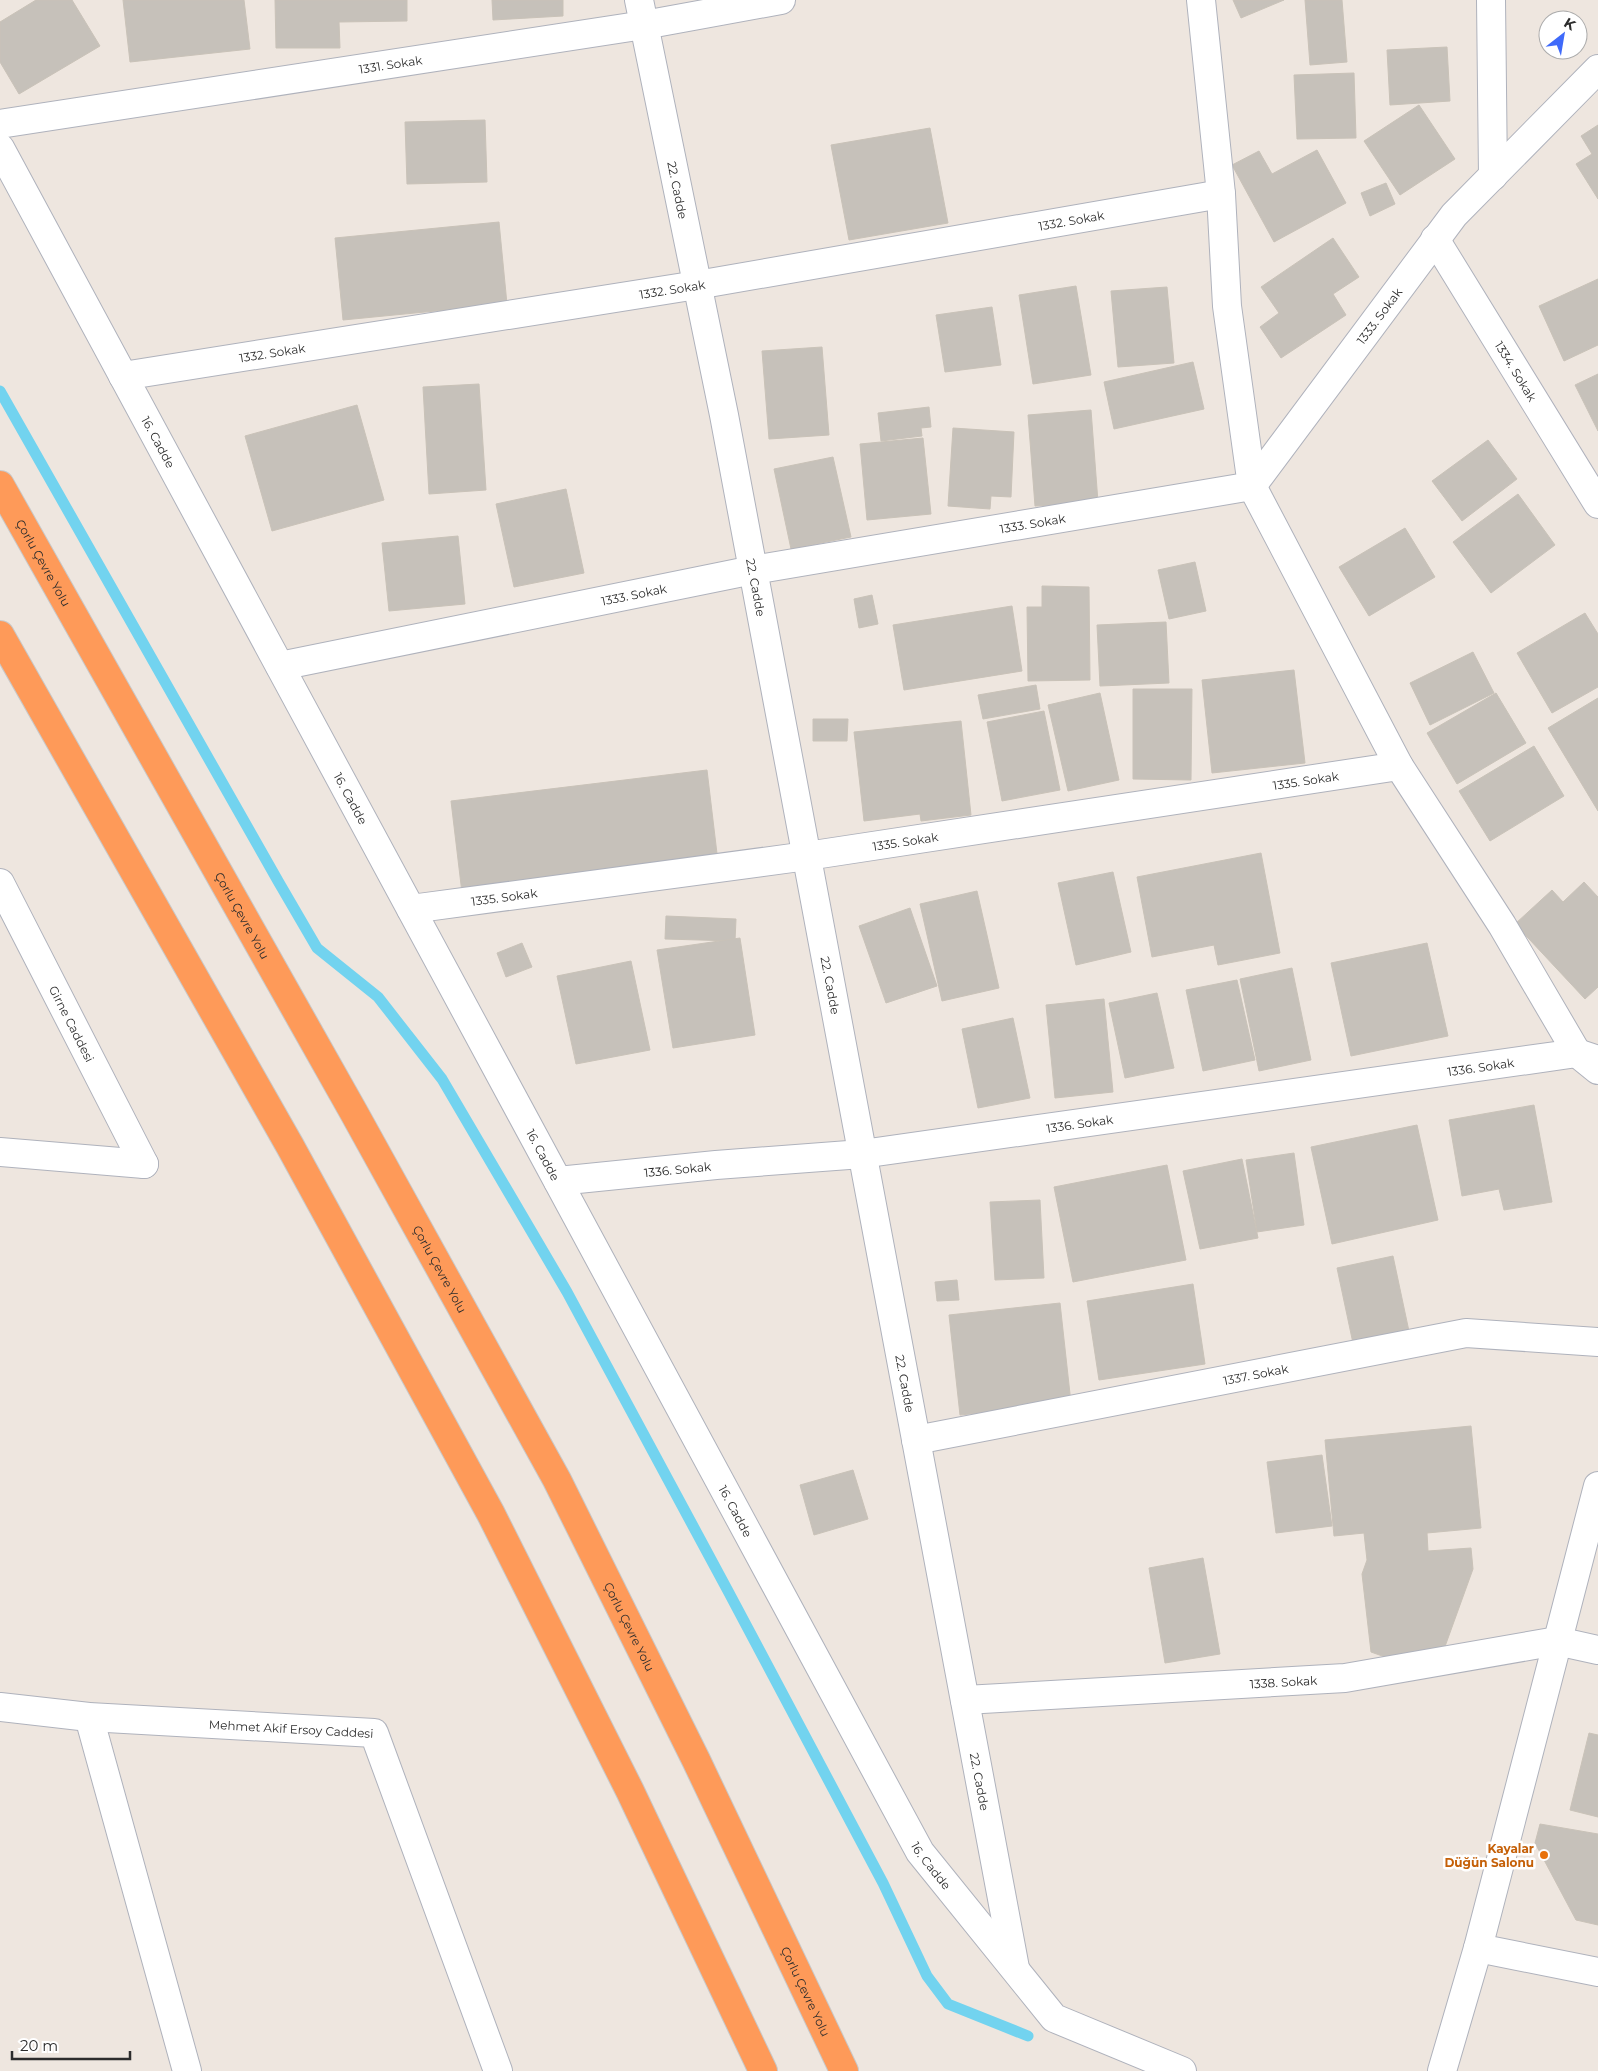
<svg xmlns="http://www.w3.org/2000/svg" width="1598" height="2071" font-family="Montserrat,sans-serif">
<rect width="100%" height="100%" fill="#eee6df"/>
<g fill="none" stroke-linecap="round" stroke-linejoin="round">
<path stroke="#72d3ef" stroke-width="11" d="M0,391l278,490 39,67 61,49 64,82 125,213 161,299 155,292 44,93 21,28 80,32"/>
</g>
<g fill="#c6c1ba" stroke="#c9c2b8">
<path d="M36,0h36l28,46 -81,48 -19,-32v-40z"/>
<path d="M123,0h121l6,49 -120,13z"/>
<path d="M275,0h132v21l-68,1 1,26h-64z"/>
<path d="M492,0h71v16l-70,4z"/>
<path d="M1233,0h51l-43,18z"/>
<path d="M1305,0h37l5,62 -37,3z"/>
<path d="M1447,47l3,54 -60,4 -3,-55z"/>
<path d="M1354,73l2,65 -59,1 -3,-64z"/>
<path d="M1419,105l36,54 -55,36 -36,-54z"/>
<path d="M485,120l2,62 -80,2 -2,-62z"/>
<path d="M1598,125v74l-22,-35 16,-10 -11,-18z"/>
<path d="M930,128l18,95 -99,17 -18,-95z"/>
<path d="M1317,150l29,53 -72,39 -42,-77 27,-14 13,23z"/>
<path d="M1386,183l9,21 -25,12 -9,-23z"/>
<path d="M499,222l8,82 -164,16 -8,-82z"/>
<path d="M1333,238l26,39 -26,17 13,21 -65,43 -21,-31 19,-14 -18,-26z"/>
<path d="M1598,279v66l-34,16 -25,-55z"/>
<path d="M1076,286l15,89 -58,9 -14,-89z"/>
<path d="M1167,287l7,76 -56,4 -7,-76z"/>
<path d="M992,307l9,58 -56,7 -9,-57z"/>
<path d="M822,347l7,88 -60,4 -7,-88z"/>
<path d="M1193,362l11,47 -90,20 -10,-47z"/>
<path d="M1598,374v57l-23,-46z"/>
<path d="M479,384l7,106 -57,4 -6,-107z"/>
<path d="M357,405l27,95 -112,31 -27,-95z"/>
<path d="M929,407l2,20 -10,1 1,8 -41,5 -3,-28z"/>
<path d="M1091,410l7,92 -63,4 -7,-91z"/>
<path d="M953,428l61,4 -3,65 -20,-1 -1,13 -42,-3z"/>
<path d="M923,438l8,76 -64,6 -7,-76z"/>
<path d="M1488,440l29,39 -55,42 -30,-40z"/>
<path d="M833,457l18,80 -60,12 -17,-80z"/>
<path d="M566,489l18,84 -70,14 -18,-83z"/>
<path d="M1518,494l37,51 -64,48 -38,-51z"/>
<path d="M1405,528l30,49 -66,39 -30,-49z"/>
<path d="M458,536l7,68 -76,7 -7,-68z"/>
<path d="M1195,562l11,49 -37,8 -11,-49z"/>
<path d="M1042,586l47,1 1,93 -62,1 -1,-74h15z"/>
<path d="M872,595l6,29 -19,4 -5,-29z"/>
<path d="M1012,606l10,65 -118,19 -11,-65z"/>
<path d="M1585,613l13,21v53l-46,26 -35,-60z"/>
<path d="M1166,622l3,61 -69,3 -3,-61z"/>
<path d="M1473,652l21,41 -64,32 -20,-42z"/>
<path d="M1294,670l11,93 -93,10 -10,-93z"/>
<path d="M1036,685l4,24 -57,10 -5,-24z"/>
<path d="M1133,689h59l-1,91 -58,-1z"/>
<path d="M1100,693l19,87 -51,11 -20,-86z"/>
<path d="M1496,693l30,50 -69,41 -30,-51z"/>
<path d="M1598,698v113l-50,-83z"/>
<path d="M1044,711l16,79 -58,11 -15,-79z"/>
<path d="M813,719h35l-1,22h-34z"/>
<path d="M961,721l10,94 -50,6 -1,-7 -56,7 -10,-89z"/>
<path d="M1534,746l30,50 -74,45 -31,-50z"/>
<path d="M707,770l11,92 -256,31 -11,-92z"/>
<path d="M1261,853l19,100 -62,12 -4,-20 -62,12 -15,-80z"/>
<path d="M1113,872l18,80 -55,13 -18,-82z"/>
<path d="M1584,882l14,15v90l-13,12 -70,-75 37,-34 11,12z"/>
<path d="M977,891l22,97 -57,13 -22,-97z"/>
<path d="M910,908l27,78 -51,17 -27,-77z"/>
<path d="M666,916l70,3 -1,22 -70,-2z"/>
<path d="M740,938l15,97 -82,13 -16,-98z"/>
<path d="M522,943l10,24 -26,10 -9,-24z"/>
<path d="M1427,943l21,93 -97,20 -20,-93z"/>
<path d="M631,961l19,89 -74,14 -19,-88z"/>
<path d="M1292,968l19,92 -52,11 -19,-92z"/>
<path d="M1237,980l18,80 -52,11 -17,-81z"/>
<path d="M1157,993l17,75 -49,10 -16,-75z"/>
<path d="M1104,999l9,93 -58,6 -9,-93z"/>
<path d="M1013,1018l17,80 -52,10 -16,-79z"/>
<path d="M1534,1105l18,97 -48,8 -5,-21 -37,7 -13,-76z"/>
<path d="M1417,1125l21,95 -106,24 -21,-97z"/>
<path d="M1294,1153l10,72 -47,7 -11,-72z"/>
<path d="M1242,1159l16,79 -58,11 -17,-78z"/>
<path d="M1167,1165l19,95 -113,22 -19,-95z"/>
<path d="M1040,1200l4,78 -49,2 -5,-78z"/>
<path d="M1393,1256l17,80 -56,12 -17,-80z"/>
<path d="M957,1280l2,20 -22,1 -2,-19z"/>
<path d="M1193,1284l12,80 -106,16 -12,-79z"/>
<path d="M1060,1303l11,100 -111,12 -11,-100z"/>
<path d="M1471,1426l10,102 -54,5 1,18 43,-3 2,21 -30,83 -55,6 -17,-6 -9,-78 5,-14 -3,-27 -30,3 -9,-96z"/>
<path d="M1322,1455l10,71 -56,7 -9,-71z"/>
<path d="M853,1470l15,49 -54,16 -14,-50z"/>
<path d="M1203,1558l17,96 -55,9 -16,-95z"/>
<path d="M1589,1733l9,2v82l-28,-7z"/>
<path d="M1540,1824l58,10v91l-22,-5 -41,-77z"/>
</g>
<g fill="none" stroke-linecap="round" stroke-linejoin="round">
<g stroke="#afb2bc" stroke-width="30">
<g id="street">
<path d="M1201,0l20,194 6,112 25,180 147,280 103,159 75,128 21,17"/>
<path d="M1491,0l2,176"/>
<path id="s1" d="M0,124l644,-99 137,-25"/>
<path id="s2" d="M1435,239l163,265"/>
<path id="s3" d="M123,376l574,-91 524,-91"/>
<path id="s4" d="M280,666l473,-96 499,-84 202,-271 144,-146"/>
<path id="s5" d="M411,909l396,-53 592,-90"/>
<path d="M0,1152l144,12"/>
<path id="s6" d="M558,1181l158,-16 146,-11 715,-101 15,5"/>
<path id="s7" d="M916,1440l550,-107 132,9"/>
<path id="s8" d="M965,1700l380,-22 212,-37 41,9"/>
<path d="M89,1717l98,354"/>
<path d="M1478,1948l120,24"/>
<path d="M1442,2071l36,-123 120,-462"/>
</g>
</g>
<g stroke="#afb2bc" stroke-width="30">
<g id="secondary">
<path id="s9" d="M639,0l85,415 291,1553"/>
<path id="s10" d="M0,148l920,1704 134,166 128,53"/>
<path id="s11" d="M0,883l144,281"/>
<path id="s12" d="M0,1707l89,10 285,16 124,338"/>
</g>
</g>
<g stroke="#c8c8c8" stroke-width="30">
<g id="highway">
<path id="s13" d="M0,485l353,626 204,369 139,280 148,311"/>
<path d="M0,635l290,511 201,368 139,277 133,280"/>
</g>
</g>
<use href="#street" stroke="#fff" stroke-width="28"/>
<use href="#secondary" stroke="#fff" stroke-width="28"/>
<use href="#highway" stroke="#fe9a59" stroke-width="28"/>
</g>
<circle fill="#e8710a" stroke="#fff" stroke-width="2" cx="1544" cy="1855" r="5"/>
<g text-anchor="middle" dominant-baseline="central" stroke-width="5" stroke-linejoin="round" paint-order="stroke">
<g font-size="12" fill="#2c2c2c" stroke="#fff">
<text stroke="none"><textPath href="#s1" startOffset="395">1331. Sokak</textPath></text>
<text stroke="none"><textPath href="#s9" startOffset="194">22. Cadde</textPath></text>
<text stroke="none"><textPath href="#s3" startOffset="961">1332. Sokak</textPath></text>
<text stroke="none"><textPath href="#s3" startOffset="556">1332. Sokak</textPath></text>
<text stroke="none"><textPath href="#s4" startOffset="1201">1333. Sokak</textPath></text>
<text stroke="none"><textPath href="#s3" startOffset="151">1332. Sokak</textPath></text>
<text stroke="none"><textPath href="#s2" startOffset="155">1334. Sokak</textPath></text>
<text stroke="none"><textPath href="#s10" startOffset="334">16. Cadde</textPath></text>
<text stroke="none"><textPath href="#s4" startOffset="766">1333. Sokak</textPath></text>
<text stroke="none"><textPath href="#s13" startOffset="89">Çorlu Çevre Yolu</textPath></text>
<text stroke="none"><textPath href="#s9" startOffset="599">22. Cadde</textPath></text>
<text stroke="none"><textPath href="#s4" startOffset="361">1333. Sokak</textPath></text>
<text stroke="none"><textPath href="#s5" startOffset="904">1335. Sokak</textPath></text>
<text stroke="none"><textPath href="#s10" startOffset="739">16. Cadde</textPath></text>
<text stroke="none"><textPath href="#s5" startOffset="499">1335. Sokak</textPath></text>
<text stroke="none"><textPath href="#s5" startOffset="94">1335. Sokak</textPath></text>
<text stroke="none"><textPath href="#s13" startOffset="494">Çorlu Çevre Yolu</textPath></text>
<text stroke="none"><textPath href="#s9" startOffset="1004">22. Cadde</textPath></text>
<text stroke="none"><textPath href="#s11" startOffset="158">Girne Caddesi</textPath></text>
<text stroke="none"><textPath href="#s6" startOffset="930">1336. Sokak</textPath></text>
<text stroke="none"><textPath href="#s6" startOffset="525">1336. Sokak</textPath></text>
<text stroke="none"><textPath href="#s10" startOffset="1144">16. Cadde</textPath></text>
<text stroke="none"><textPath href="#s6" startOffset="120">1336. Sokak</textPath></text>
<text stroke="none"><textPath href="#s13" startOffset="899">Çorlu Çevre Yolu</textPath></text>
<text stroke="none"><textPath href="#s7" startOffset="346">1337. Sokak</textPath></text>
<text stroke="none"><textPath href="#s9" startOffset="1409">22. Cadde</textPath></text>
<text stroke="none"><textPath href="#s10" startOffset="1549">16. Cadde</textPath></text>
<text stroke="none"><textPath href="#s13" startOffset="1304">Çorlu Çevre Yolu</textPath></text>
<text stroke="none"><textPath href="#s8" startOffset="319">1338. Sokak</textPath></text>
<text stroke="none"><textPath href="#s12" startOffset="292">Mehmet Akif Ersoy Caddesi</textPath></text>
<text stroke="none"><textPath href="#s9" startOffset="1814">22. Cadde</textPath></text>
<text stroke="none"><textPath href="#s10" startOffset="1954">16. Cadde</textPath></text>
<text stroke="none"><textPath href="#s13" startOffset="1709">Çorlu Çevre Yolu</textPath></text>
</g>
<g font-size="12" font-weight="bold" fill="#c56008" stroke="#fff" text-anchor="end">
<text x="1534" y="1848">Kayalar<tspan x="1534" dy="14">Düğün Salonu</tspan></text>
</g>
</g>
<g transform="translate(1563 35) rotate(31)"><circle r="24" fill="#ffffff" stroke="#ababab"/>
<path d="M0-4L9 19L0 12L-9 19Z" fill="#3f6afa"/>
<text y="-8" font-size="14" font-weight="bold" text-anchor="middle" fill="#2c2c2c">K</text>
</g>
<path d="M12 2051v8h118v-8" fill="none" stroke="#2c2c2c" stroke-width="2.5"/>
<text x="20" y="2051" font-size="15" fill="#2c2c2c" stroke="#ffffff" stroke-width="4" paint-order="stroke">20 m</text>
</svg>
